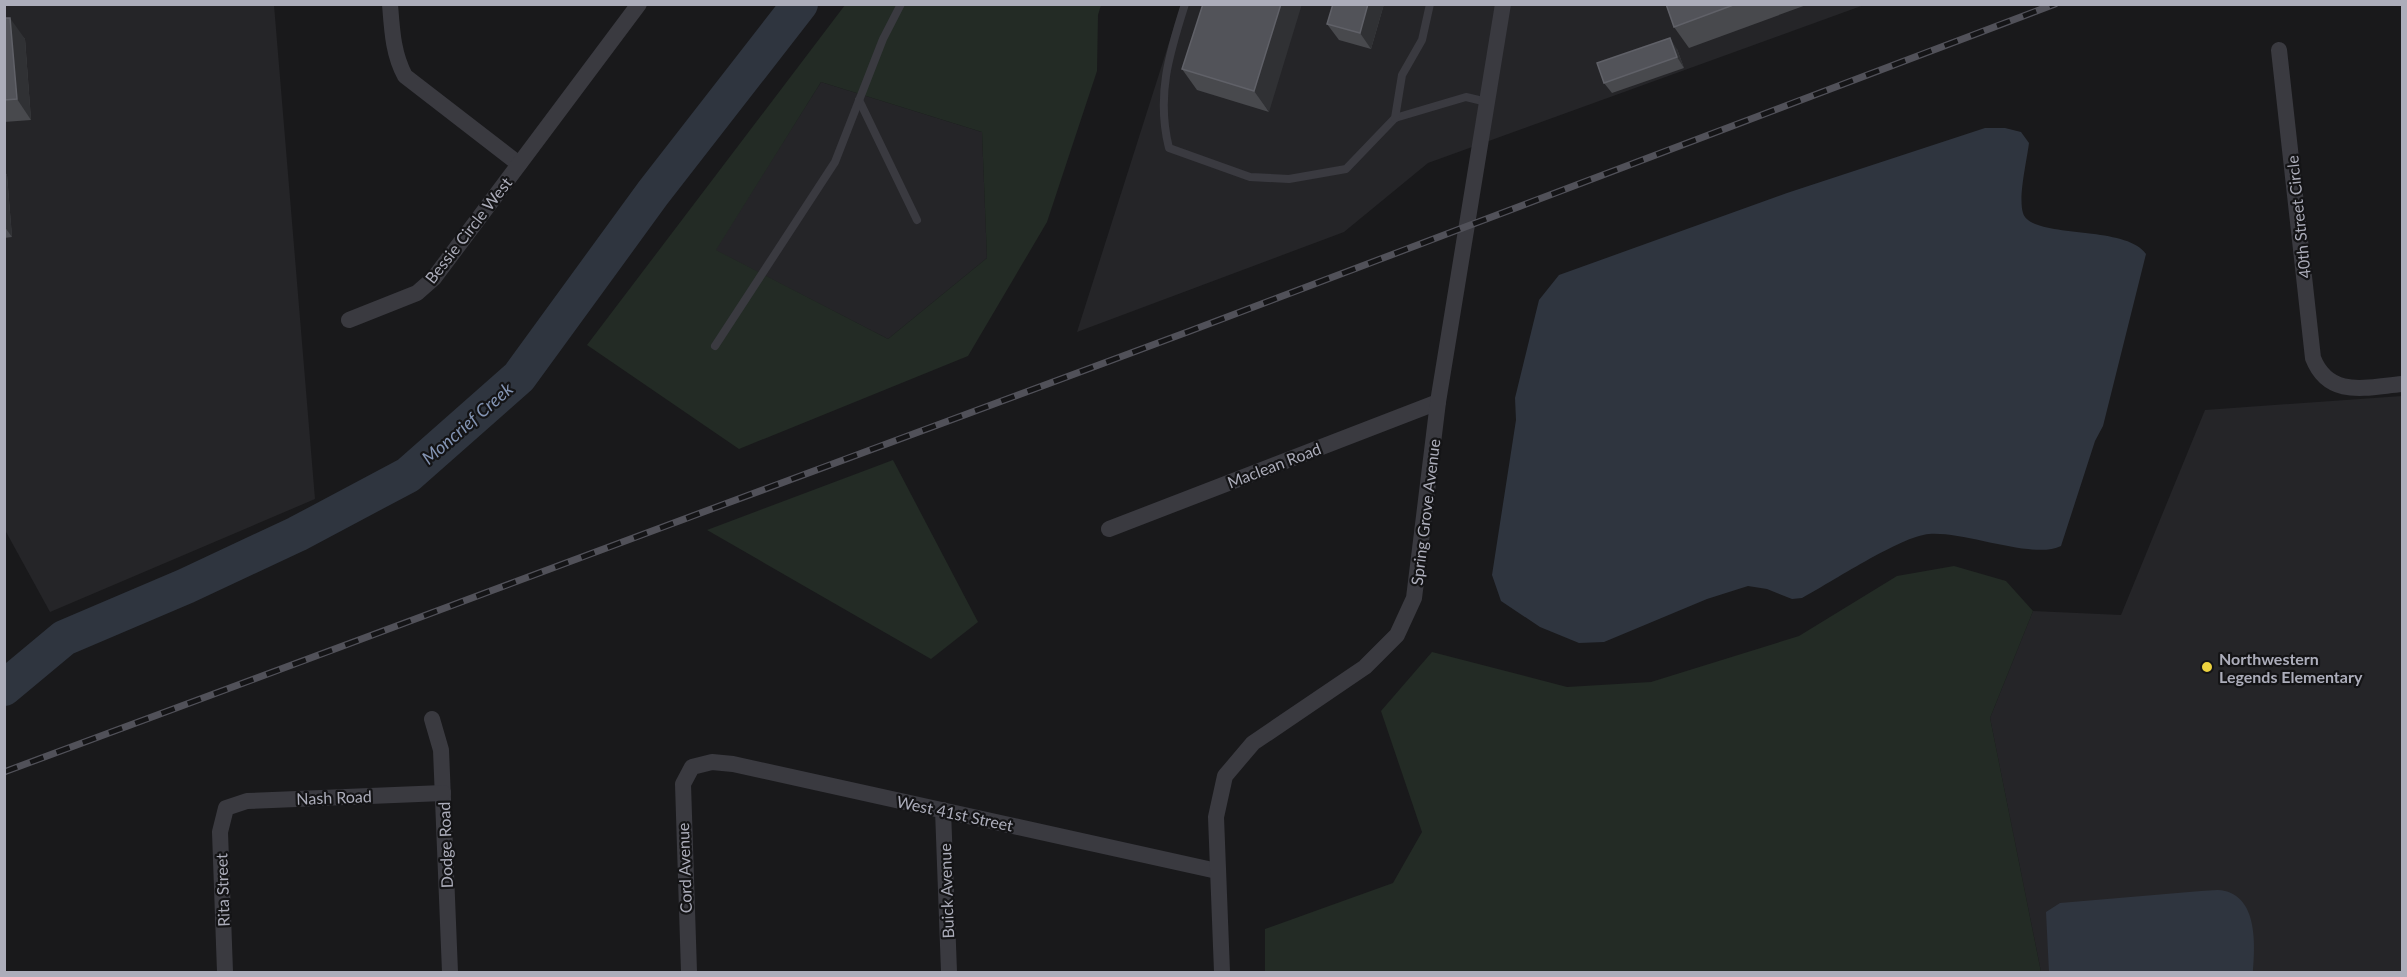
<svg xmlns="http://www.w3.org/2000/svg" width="2407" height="977" font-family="Lato,sans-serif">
<rect width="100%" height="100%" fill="#19191b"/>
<g fill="#252528">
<path d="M4,5h270l41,494 -265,113 -45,-82z"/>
<path d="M1181,5h683l-436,158 -84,69 -267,100z"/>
<path d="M821,82l161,50 5,126 -99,81 -173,-89z"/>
<path d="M2402,396v576h-361l-51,-254 43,-107 88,4 84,-205z"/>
</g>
<g fill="#232b25" fill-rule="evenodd">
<path d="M845,5h256l-3,10 -1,56 -50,151 -79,134 -229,93 -152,-104zM821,82l161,50 5,126 -99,81 -172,-89z"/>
<path d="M893,460l85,162 -47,37 -224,-129z"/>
<path d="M1954,566l52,15 27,30 -43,107 51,254h-776v-43l128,-46 29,-51 -41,-121 51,-59 135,35 84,-5 148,-46 98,-60z"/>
</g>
<g fill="#2f353f">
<path d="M1985,128h20l16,4 8,11c-2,17 -11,54 -6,70 8,27 102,11 123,41l-43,172 -8,15 -34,105c-28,14 -96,-15 -132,-12 -28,2 -99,49 -127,64l-10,1 -25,-10 -19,-3 -41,13 -103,43 -25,1 -39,-16 -39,-26 -9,-26 24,-155 -1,-22 24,-98 20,-25 228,-82z"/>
<path d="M2201,891c8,0 17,-2 24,0 33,8 30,55 28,81h-204l-3,-60 14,-9z"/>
</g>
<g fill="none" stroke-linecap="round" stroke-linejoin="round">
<path stroke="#2f353f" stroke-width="36" d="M4,688l60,-50 122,-52 111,-52 111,-59 111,-98 134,-184 147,-189"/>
<g stroke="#3a3a40" stroke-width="8">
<path d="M1185,4c-16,50 -29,92 -16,144l81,29 39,2 57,-10 49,-51 71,-21 21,5"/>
<path d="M859,100l58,120"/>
<path d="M1395,118l7,-43 20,-35 8,-36"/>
<path d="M715,346l120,-184 48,-123 18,-35"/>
</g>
<g stroke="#3a3a40" stroke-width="16">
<path d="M390,4c2,26 3,50 15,72l114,88"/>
<path d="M2279,50l34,308c16,41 54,29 89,26"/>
<path d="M349,320l68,-27 17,-15 205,-274"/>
<path d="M1109,529l329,-127"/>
<path d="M432,719l9,31 9,222"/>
<path d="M943,810l6,162"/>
<path d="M225,972l-5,-140 6,-24 21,-7 196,-8"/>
<path d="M689,972l-6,-188 9,-17 20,-5 21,2 484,107"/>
<path d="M1222,972l-6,-155 9,-41 28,-33 112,-76 32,-32 17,-37 24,-196 65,-398"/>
</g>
<g stroke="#515159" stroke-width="7">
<path id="rail" d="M4,772l1186,-441 865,-327"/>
</g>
<use href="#rail" stroke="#141416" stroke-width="4.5" stroke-dasharray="14" stroke-linecap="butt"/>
</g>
<g fill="#48494d">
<path d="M1203,4l66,108 -72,-22 -15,-21z"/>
<path d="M1333,4h51l-13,45 -32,-9 -12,-16z"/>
<path d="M1666,4h143l-120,44 -15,-21z"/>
<path d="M4,18l21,21 6,81 -27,2z"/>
<path d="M1677,49l7,19 -72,25 -8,-10z"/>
<path d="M4,171l3,4 5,62 -8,1z"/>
</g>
<g fill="#303134">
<path d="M1281,4h21l-33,108 -15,-21z"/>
<path d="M1368,4h16l-13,45 -11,-16z"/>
<path d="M10,18l15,21 6,81 -14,-21z"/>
<path d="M1670,38l7,11 7,19 -7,-11z"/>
<path d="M4,171l3,4 5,62 -8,-11z"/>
</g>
<g fill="#525359" stroke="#606168" stroke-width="1.5">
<path d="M1203,4h78l-27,87 -72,-22z"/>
<path d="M1333,4h35l-8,29 -33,-9z"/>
<path d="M1666,4h70l-62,23z"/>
<path d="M4,18h6l7,81 -13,1z"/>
<path d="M1670,38l7,19 -73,26 -7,-20z"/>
</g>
<circle fill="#edd23f" stroke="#141416" stroke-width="2" cx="2207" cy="667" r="6"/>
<g text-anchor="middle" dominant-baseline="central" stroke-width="4.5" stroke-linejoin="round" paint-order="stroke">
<g font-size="16" fill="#acadba" stroke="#141416">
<text transform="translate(2298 217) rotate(-96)">40th Street Circle</text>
<text transform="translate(468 230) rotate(-52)">Bessie Circle West</text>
<text transform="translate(1274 465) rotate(-21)">Maclean Road</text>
<text transform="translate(1425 512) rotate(-83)">Spring Grove Avenue</text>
<text transform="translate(334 797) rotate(-2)">Nash Road</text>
<text transform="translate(955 813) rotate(12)">West 41st Street</text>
<text transform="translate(445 845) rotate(-92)">Dodge Road</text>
<text transform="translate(684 868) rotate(-92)">Cord Avenue</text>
<text transform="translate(222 890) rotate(-92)">Rita Street</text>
<text transform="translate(946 891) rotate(-92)">Buick Avenue</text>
</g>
<g font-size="16" font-weight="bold" fill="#acadba" stroke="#141416" text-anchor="start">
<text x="2219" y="658">Northwestern<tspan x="2219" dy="18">Legends Elementary</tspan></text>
</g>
<g font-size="18" font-style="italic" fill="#8495b4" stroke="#141416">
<text transform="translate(467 423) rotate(-41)">Moncrief Creek</text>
</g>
</g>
<rect width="2407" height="977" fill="none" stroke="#acadba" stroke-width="12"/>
</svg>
